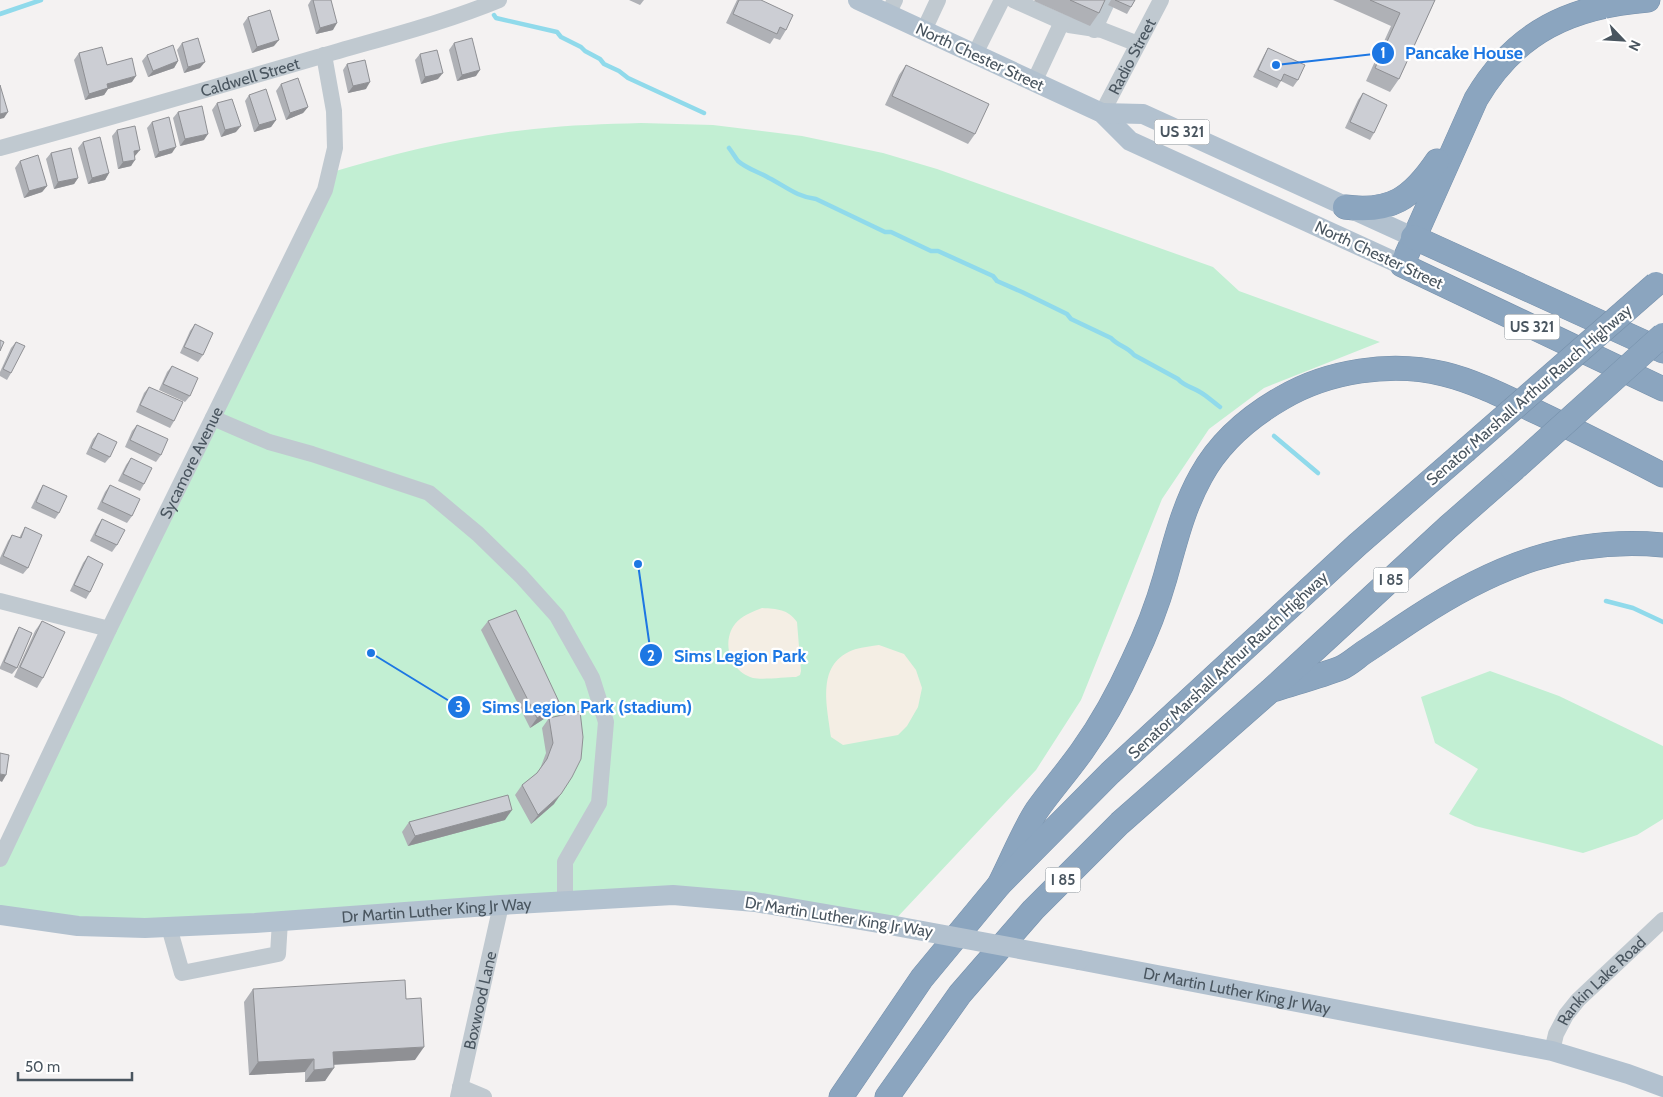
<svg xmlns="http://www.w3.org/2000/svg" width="1663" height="1097" font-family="Cabin,sans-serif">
<rect width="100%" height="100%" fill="#f4f2f2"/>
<g fill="#c2efd3">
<path d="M641,123l72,2 89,11 81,17 54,16 276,98 26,24 141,51 -116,46 -55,41 -47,70 -81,201 -45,70 -146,155 -217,-30 -418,28 -255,-8v-56l329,-686c67,-20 135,-37 205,-44 36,-4 71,-5 107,-6z"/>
<path d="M1490,671l69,25 104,50v73l-26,16 -54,18 -108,-27 -26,-12 29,-45 -43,-26 -14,-46z"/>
</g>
<g fill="#f4eee4">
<path d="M762,608c15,1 26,1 35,14l4,49 -1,4 -4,2c-10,0 -33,3 -43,1 -23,-6 -32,-36 -18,-54 6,-8 17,-12 27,-16z"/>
<path d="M879,645l25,9 12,16 6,18 -4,19 -11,19 -9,9 -55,10 -12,-8c-4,-32 -16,-75 25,-88 7,-2 16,-3 23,-4z"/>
</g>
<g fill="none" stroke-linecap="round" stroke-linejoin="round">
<g stroke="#90daeb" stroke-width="4.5">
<path d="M0,14l41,-14"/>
<path d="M494,15l2,3 61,14 4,5 20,10 4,4 15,8 4,5 15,7 9,7 76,35"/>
<path d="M729,148c3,4 6,9 9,13 9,8 21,11 31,17 16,8 28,19 47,21l69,33h6l40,19h7l55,25 4,5 25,11 45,22 4,5 40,19c7,8 17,9 23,17l44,24c6,7 14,8 22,13 7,4 13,10 20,15"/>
<path d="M1274,436l44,37"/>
<path d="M1606,601l27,7 30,14"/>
</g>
<g stroke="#7690ab" stroke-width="25">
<g id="highway">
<path d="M1648,0c-76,6 -132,31 -172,99l-74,166 261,124"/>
<path d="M1345,207c46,6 67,-9 92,-46"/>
<path d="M1413,237l250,114"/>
<path d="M1276,689c22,-7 44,-13 65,-21 9,-4 17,-12 25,-17 17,-11 34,-23 51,-34 76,-50 153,-81 246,-72"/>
<path d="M999,885c12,-23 24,-54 38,-75 14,-20 31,-39 45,-59 20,-28 37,-59 51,-90 13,-27 24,-55 32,-83 10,-35 18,-70 36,-102 18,-33 48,-59 81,-78 46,-27 109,-37 162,-24 33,8 65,25 95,39 42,20 83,41 124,62"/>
<path d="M841,1097l81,-119 77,-93 111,-112 247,-228 108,-94"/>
<path d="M887,1097l73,-103 73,-84 87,-87 150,-132 178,-164 65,-57"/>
</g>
</g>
<g stroke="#c0c9d0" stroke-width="16">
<path d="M1013,0l56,25 33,5 36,14"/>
<path d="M888,14l7,-14"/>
<path d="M924,30l14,-30"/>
<path d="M1094,30l14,-30"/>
<path d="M975,54l27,-54"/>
<path d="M1034,82l28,-60"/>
<path id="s1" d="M1102,113l59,-113"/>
<path id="s2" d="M0,148c106,-29 212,-60 318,-91 60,-18 123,-33 181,-57"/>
<path d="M213,418l56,24 43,12 117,39 49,41 43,42 36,40 35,62 14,44 -7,81 -34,59v40"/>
<path d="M0,601l109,28"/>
<path id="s3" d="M0,859l109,-230 216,-439 10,-42 -1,-37 -10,-56"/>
<path d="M169,927l13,46 96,-19 2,-33"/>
<path id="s4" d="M1552,1051l4,-17 10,-19 12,-15 85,-80"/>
<path d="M460,1087l24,10"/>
<path id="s5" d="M458,1097l43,-192"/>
</g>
<g stroke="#b2c1cf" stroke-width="20">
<path d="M858,0l244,113 28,28 272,124"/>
<path d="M1102,113l41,1 270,123"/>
<path id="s6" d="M0,915l78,11 67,2 110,-5 246,-18 172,-10 82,7 135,23"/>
<path id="s7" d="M1079,960l473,91 76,23 35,13"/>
</g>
<use href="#highway" stroke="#8ba5bf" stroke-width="24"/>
<g stroke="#7690ab" stroke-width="25" stroke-linecap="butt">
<g id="highway-bridge">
<path d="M1465,451l191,-167"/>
<path d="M1513,470l150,-135"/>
</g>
</g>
<path stroke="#b2c1cf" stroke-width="20" d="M890,925l189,35"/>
<use href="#highway-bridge" stroke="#8ba5bf" stroke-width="24"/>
</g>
<g fill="#afb1b6">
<path d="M311,0h20l2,30 -17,4 -8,-29z"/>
<path d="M629,0h15l-4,5z"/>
<path d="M737,0h24l25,30 -6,10 -6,-2 -4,6 -44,-21z"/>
<path d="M1035,0h70l-6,13 -9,13 -56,-25z"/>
<path d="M1111,0h24l-8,14 -19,-9z"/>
<path d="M1333,0h102l-36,79 -9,13 -24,-11 25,-55z"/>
<path d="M248,17l26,29 -22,7 -9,-29z"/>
<path d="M182,43l18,25 -16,5 -7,-23z"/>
<path d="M454,43l22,33 -19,5 -8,-31z"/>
<path d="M1268,48l30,32 -5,7 -12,-6 -4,7 -24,-11 11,-22z"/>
<path d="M79,53l28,12 25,17 -24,7 -4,6 -19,5 -11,-40z"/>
<path d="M420,54l18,25 -17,5 -6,-24z"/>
<path d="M147,55l31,6 -4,7 -26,9 -6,-16z"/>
<path d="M347,64l19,25 -18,4 -5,-23z"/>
<path d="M906,65l69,69 -7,10 -83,-39 14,-30z"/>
<path d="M281,84l27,23 -5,6 -17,7 -10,-29z"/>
<path d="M1363,93l11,40 -4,7 -25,-12 13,-28z"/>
<path d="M249,95l27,25 -5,7 -17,5 -9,-31z"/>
<path d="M217,103l19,29 -15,5 -9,-27z"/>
<path d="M178,112l26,28 -24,6 -7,-28z"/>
<path d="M152,122l20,31 -17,5 -8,-30z"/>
<path d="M117,130l18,26 -4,10 -13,3 -6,-33z"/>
<path d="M83,142l26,31 -4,7 -17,4 -10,-36z"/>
<path d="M51,153l27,25 -4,6 -20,5 -8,-30z"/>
<path d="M20,161l27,25 -5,6 -18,6 -9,-30z"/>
<path d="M195,324l8,31 -5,7 -18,-9 10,-22z"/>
<path d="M16,342l-5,31 -4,7 -7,-4v-4l11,-24z"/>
<path d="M172,366l18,30 -5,6 -26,-12 8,-18z"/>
<path d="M149,387l25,34 -4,7 -34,-16 8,-19z"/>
<path d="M137,425l24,30 -5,7 -31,-15 7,-16z"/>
<path d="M98,433l12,24 -5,6 -19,-9 7,-15z"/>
<path d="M131,458l13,26 -4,7 -22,-10 8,-16z"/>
<path d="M43,485l16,28 -4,6 -24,-11 8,-16z"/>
<path d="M110,485l22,31 -5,7 -30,-14 8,-17z"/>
<path d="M102,519l15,26 -5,7 -22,-11 8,-16z"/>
<path d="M25,527l3,41 -5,6 -23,-10v-6l8,-17 4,-6 7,3z"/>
<path d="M88,556l2,36 -4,7 -16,-8 13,-28z"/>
<path d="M42,621l1,57 -6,10 -23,-11 21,-46z"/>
<path d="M488,621l65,92 -23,15 -49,-98z"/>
<path d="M19,627l-2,41 -5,6 -12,-5v-2l15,-33z"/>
<path d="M580,711l-26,93 -23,20 -16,-29 7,-10 15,-12 3,-4 6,-16 -4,-25 7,-10z"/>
<path d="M505,820l-97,26 -6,-14 7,-10z"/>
<path d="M253,989l153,10 9,61 -81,5 -9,16 -20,1v-10l-56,3 -5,-73z"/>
</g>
<g fill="#8f9094">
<path d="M337,23l-4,7 -17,4 4,-6z"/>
<path d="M279,40l-5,6 -22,7 5,-6z"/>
<path d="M178,61l-4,7 -26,9 5,-6z"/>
<path d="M205,62l-5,6 -16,5 4,-6z"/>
<path d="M480,70l-4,6 -19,5 5,-6z"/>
<path d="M443,73l-5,6 -17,5 4,-7z"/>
<path d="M136,76l-4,6 -24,7 -4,6 -19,5 4,-6 18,-10z"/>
<path d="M370,82l-4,7 -18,4 5,-7z"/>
<path d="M308,107l-5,6 -17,7 4,-7z"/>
<path d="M8,112l-4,6 -4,1v-5z"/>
<path d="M276,120l-5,7 -17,5 5,-7z"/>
<path d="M241,126l-5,6 -15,5 4,-7z"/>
<path d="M208,134l-4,6 -24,6 5,-7z"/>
<path d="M176,147l-4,6 -17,5 4,-6z"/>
<path d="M140,150l-5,6 -6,1 5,-6z"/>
<path d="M135,160l-4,6 -13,3 5,-7z"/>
<path d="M109,173l-4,7 -17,4 4,-6z"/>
<path d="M78,178l-4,6 -20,5 4,-7z"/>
<path d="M47,186l-5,6 -18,6 5,-7z"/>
<path d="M560,704l-7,9 -23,15 7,-10z"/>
<path d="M0,774l6,1 -4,7 -2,-1z"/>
<path d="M561,794l-7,10 -23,20 7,-9z"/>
<path d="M512,810l-7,10 -97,26 7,-10z"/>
<path d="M424,1047l-9,13 -91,5 9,-13z"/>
<path d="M314,1059l-9,13 -56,3 9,-13z"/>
<path d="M334,1068l-9,13 -20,1 9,-12z"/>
</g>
<g fill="#ccced4" stroke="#8f9094">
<path d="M313,0h18l6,23 -17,5z"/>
<path d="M739,0h22l32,15 -7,15 -6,-3 -3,7 -44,-20z"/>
<path d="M1070,0h35l-6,13z"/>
<path d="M1115,0h20l-4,7z"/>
<path d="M1370,0h65l-36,79 -24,-11 25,-55z"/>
<path d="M270,10l9,30 -22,7 -9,-30z"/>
<path d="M198,38l7,24 -17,5 -6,-24z"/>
<path d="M472,38l8,32 -18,5 -8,-32z"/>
<path d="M173,45l5,16 -25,10 -6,-16z"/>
<path d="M102,47l5,18 25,-7 4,18 -29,8 1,4 -19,6 -10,-41z"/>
<path d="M1268,48l37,17 -7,15 -14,-6 -3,7 -23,-11z"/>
<path d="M437,50l6,23 -18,4 -5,-23z"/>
<path d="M365,60l5,22 -17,4 -6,-22z"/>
<path d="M906,65l83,39 -14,30 -83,-38z"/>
<path d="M298,78l10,29 -18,6 -9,-29z"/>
<path d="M0,85l8,27 -8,2z"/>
<path d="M266,89l10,31 -17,5 -10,-30z"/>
<path d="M1363,93l24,12 -13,28 -24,-11z"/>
<path d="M232,99l9,27 -16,4 -8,-27z"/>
<path d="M202,106l6,28 -23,5 -7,-27z"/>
<path d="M169,117l7,30 -17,5 -7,-30z"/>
<path d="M135,126l5,24 -6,1 1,9 -12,2 -6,-32z"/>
<path d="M100,137l9,36 -17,5 -9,-36z"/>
<path d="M71,148l7,30 -20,4 -7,-29z"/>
<path d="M38,155l9,31 -18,5 -9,-30z"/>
<path d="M195,324l18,9 -10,22 -19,-8z"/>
<path d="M0,340l4,2 -4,9z"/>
<path d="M16,342l9,4 -14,27 -8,-4z"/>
<path d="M172,366l26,12 -8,18 -27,-12z"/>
<path d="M149,387l34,15 -9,19 -34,-16z"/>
<path d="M137,425l31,14 -7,16 -31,-15z"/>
<path d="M98,433l19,9 -7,15 -19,-9z"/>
<path d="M131,458l21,10 -8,16 -21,-10z"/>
<path d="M43,485l24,11 -8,17 -23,-11z"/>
<path d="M110,485l30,14 -8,17 -30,-14z"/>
<path d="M102,519l23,11 -8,15 -22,-10z"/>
<path d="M25,527l17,8 -14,33 -25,-12 9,-21 9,3z"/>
<path d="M88,556l15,8 -13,28 -16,-7z"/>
<path d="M516,610l44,94 -23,14 -49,-97z"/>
<path d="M42,621l23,11 -22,46 -23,-11z"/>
<path d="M19,627l13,6 -15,35 -13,-6z"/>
<path d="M580,711l3,26 -2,22 -9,18 -11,17 -23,21 -16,-30 15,-12 10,-14 6,-16 -4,-25z"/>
<path d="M0,753l9,2 -3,20 -6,-1z"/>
<path d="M508,795l4,15 -97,26 -6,-14z"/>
<path d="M405,980l1,19 15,-1 3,49 -91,5 1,16 -20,2v-11l-56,3 -5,-73z"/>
</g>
<g text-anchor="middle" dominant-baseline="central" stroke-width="4.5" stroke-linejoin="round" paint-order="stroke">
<g fill="#fff" stroke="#80888f" stroke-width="1">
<rect x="1154.5" y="119.5" width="55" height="25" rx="4"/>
<rect x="1504.5" y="314.5" width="55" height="25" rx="4"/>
<rect x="1373.5" y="567.5" width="35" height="25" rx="4"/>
<rect x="1045.5" y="867.5" width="35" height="25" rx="4"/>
</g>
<g font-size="15" font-weight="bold" fill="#49555f">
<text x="1182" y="132">US 321</text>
<text x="1532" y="327">US 321</text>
<text x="1391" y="580">I 85</text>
<text x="1063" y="880">I 85</text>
</g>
<g font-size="16" fill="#49555f" stroke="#fff">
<text transform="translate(980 57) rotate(25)">North Chester Street</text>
<text stroke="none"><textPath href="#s1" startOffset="64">Radio Street</textPath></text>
<text stroke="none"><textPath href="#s2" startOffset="260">Caldwell Street</textPath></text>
<text transform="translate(1379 255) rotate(25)">North Chester Street</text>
<text transform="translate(1529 395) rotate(-41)">Senator Marshall Arthur Rauch Highway</text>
<text stroke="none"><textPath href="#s3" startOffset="440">Sycamore Avenue</textPath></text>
<text transform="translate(1228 665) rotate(-43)">Senator Marshall Arthur Rauch Highway</text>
<text stroke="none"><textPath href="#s6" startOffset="438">Dr Martin Luther King Jr Way</textPath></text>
<text transform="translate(839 917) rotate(9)">Dr Martin Luther King Jr Way</text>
<text stroke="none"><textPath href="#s4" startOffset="88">Rankin Lake Road</textPath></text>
<text stroke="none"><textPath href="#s7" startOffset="161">Dr Martin Luther King Jr Way</textPath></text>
<text stroke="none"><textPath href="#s5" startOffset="99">Boxwood Lane</textPath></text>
</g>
</g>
<path fill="none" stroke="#1d77e3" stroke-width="2" d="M1276 65L1383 53M638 564L651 655M371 653L459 707"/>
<g fill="#1d77e3" stroke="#fff" stroke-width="2">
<circle cx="1276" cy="65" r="5"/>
<circle cx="638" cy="564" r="5"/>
<circle cx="371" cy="653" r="5"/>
<circle cx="1383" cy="53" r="12"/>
<circle cx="651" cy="655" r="12"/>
<circle cx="459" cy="707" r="12"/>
</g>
<g font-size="15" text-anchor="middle" font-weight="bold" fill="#fff">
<text x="1383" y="58">1</text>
<text x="651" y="661">2</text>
<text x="459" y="712">3</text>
</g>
<g font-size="18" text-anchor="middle" font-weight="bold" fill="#1d77e3" stroke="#fff" stroke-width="4.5" stroke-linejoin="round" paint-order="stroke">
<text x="1464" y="59">Pancake House</text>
<text x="740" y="662">Sims Legion Park</text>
<text x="587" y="713">Sims Legion Park (stadium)</text>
</g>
<g transform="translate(1623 40) rotate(115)" stroke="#ffffff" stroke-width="4" paint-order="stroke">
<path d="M0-4L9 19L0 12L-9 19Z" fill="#49555f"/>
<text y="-8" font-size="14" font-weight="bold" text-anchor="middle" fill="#49555f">N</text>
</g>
<path d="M18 1072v8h114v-8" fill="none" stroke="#49555f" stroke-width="2.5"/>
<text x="25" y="1072" font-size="15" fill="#49555f" stroke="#ffffff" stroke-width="4" paint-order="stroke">50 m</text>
</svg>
